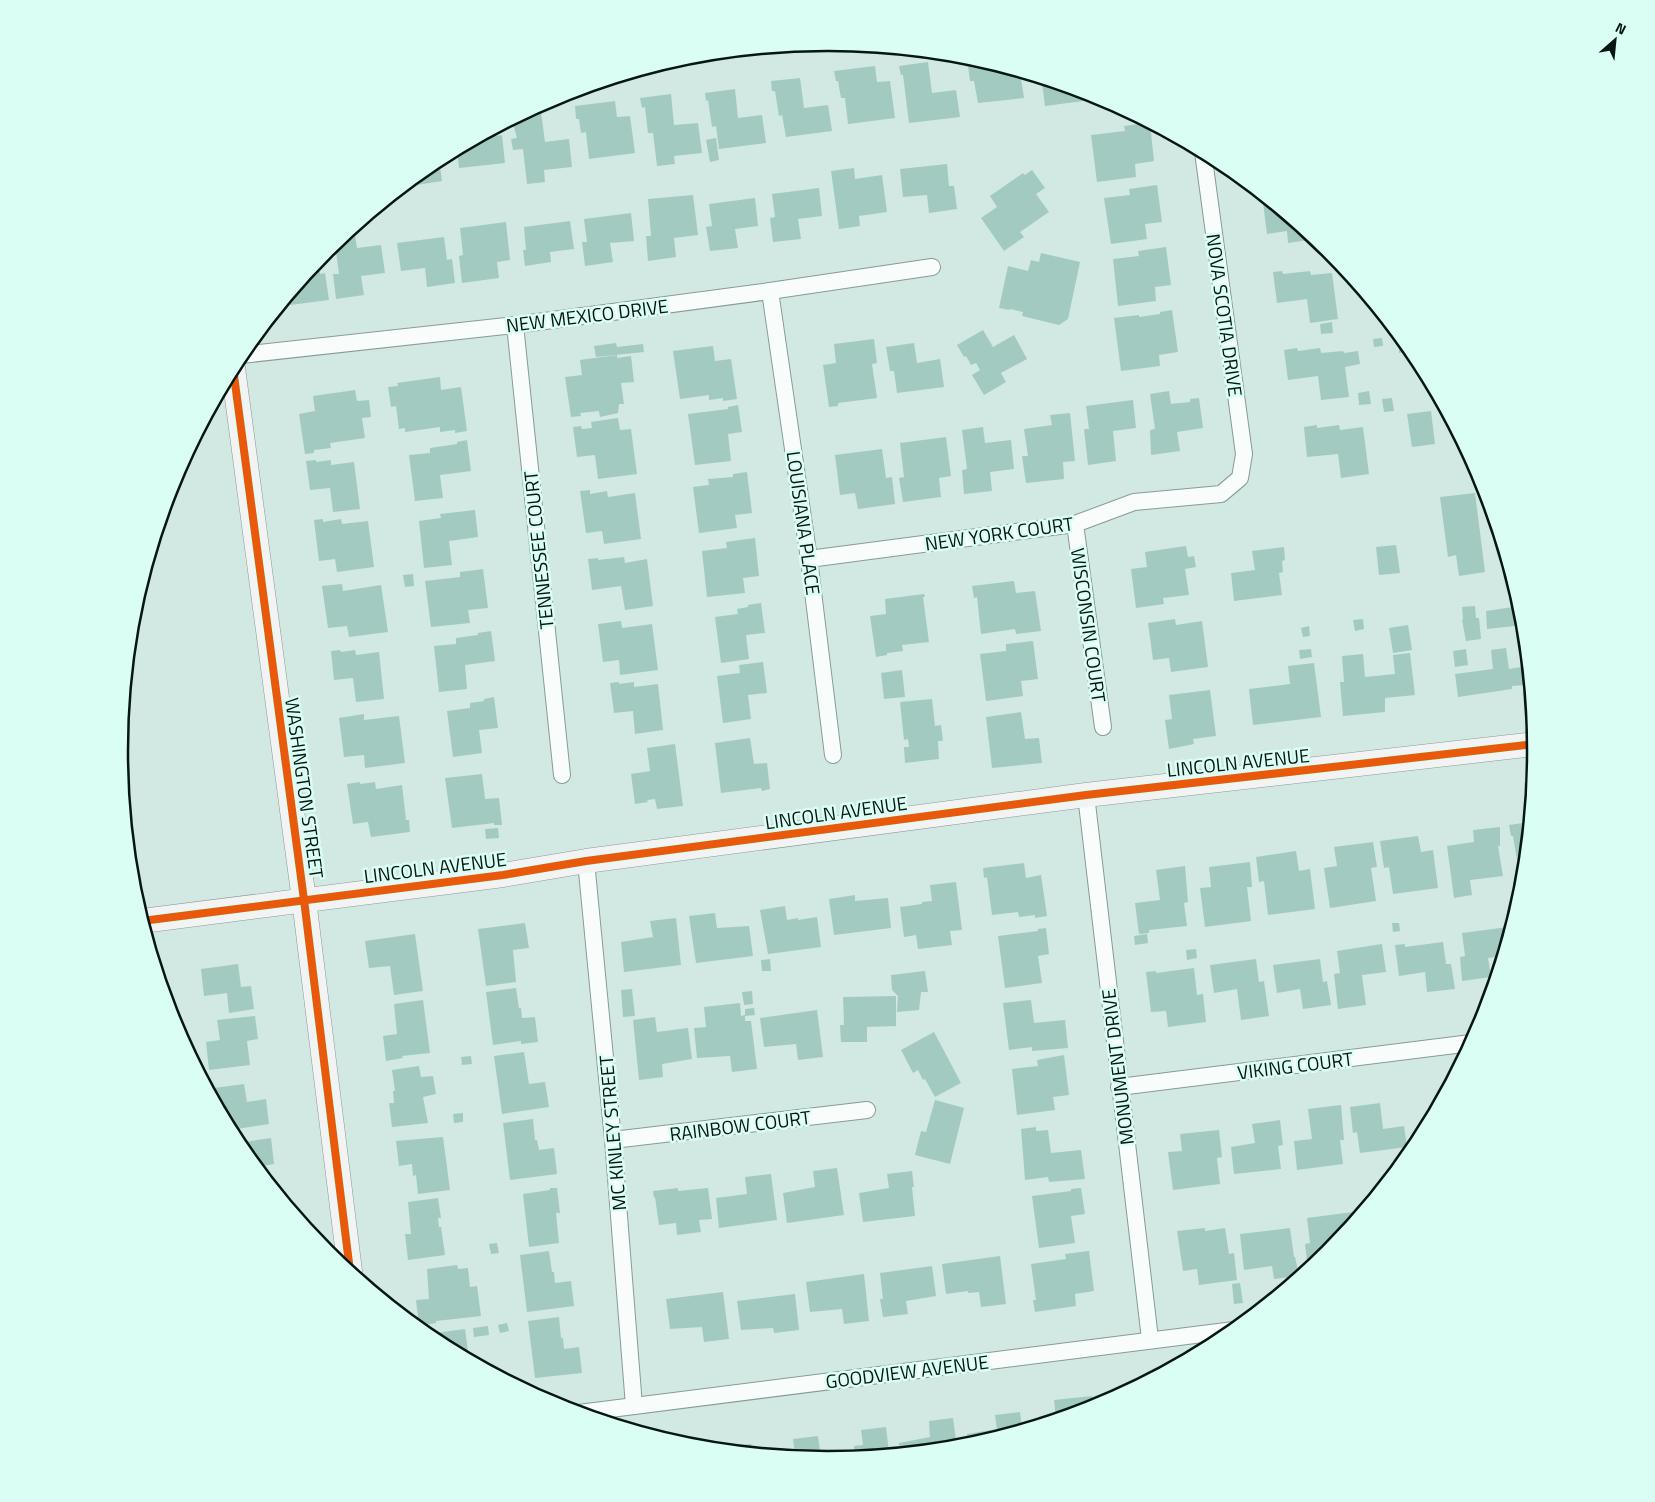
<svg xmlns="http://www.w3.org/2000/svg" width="1655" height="1502" font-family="'Titillium Web',sans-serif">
<rect width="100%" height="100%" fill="#d1e9e2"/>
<g fill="#a3cac1">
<path d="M969,57l26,8 1,8 18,-2 6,2 4,25 -46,5 -4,-22h-4l-2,-15 -2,1 -1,-9z"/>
<path d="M928,62l4,31 24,-3 4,27 -51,6 -6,-48h-2l-2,-9z"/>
<path d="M875,66l2,16 13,-1 5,37 -47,6 -3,-26h-4l-3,-17h-2l-2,-10z"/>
<path d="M800,78l4,30 24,-3 4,26 -46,6 -4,-22 -3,1 -4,-25h-3l-1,-10z"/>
<path d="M1036,78l54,16 1,6 -46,6 -3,-23 -5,1z"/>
<path d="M735,89l3,29 24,-3 4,28 -47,6 -3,-23 -4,1 -4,-27 -2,1 -1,-8z"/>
<path d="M671,94l3,31 24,-2 4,30 -28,3 1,8 -18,2 -4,-33h-5l-3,-26 -3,1 -2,-10z"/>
<path d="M615,101l2,16 13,-1 5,37 -46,6 -3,-27 -5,1 -2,-14h-3l-1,-13z"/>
<path d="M541,112l4,30 24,-3 3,28 -28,3 1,12 -18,2 -4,-35 -10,1 -2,-11 6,-1 -5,-18 12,-6z"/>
<path d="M1148,123l2,1 4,37 -19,3 1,13 -39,5 -6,-47 34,-4 -1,-5z"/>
<path d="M502,135l3,28 -46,5 -2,-19 22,-11z"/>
<path d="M716,138l3,22 -9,2 -4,-22z"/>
<path d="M439,159l3,22 -38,6 30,-25z"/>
<path d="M947,164l2,22h5l3,23 -28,4 -2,-18 -24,2 -3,-28z"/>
<path d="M854,168l1,11 27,-4 5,37 -28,4 1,10 -21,3 -8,-58z"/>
<path d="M1032,170l13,18 -9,6 13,18 -29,20 4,5 -20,14 -23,-33 16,-11 -7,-11 33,-23 2,2z"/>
<path d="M1157,185l5,37 -17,2 2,15 -36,5 -7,-46 26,-3 -1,-6z"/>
<path d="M819,188l3,28 -24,3 3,20 -28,3 -3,-24 5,-1 -3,-23z"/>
<path d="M693,195l5,40 -24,3 2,19 -28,4 -2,-25h5l-3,-37z"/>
<path d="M1262,195l19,16 34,28 -27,4 -1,-12 -20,3z"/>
<path d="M755,198l3,28 -23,3 3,19 -28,3 -4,-24 6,-1 -3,-22z"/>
<path d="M631,213l3,28 -24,2 3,19 -28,4 -3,-24h5l-3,-23z"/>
<path d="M570,221l4,28 -24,3 1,10 -26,4 -2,-16h3l-2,-23z"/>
<path d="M506,222l4,38 -13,2 2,16 -37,5 -3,-27 4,-1 -3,-27z"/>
<path d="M355,235l2,13 24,-3 4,28 -24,3 3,19 -28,4 -3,-25h6l-4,-31 8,-7z"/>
<path d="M444,237l3,23 5,-1 3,24 -28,4 -2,-19 -24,3 -4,-28z"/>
<path d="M1166,247l5,38 -16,2 1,14 -38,5 -5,-47 26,-3 -1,-5z"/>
<path d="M1041,253l39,9 -12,57 -9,6 -37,-9 1,-4 -13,-3 -1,1 -10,-2 9,-42 20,5 3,-11 8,2z"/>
<path d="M318,261l2,13 5,-1 4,27 -39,5 -1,-9z"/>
<path d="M1282,271l1,3 27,-3 1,4 21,-2 6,46 -28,4 -3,-24 -30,4 -4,-31z"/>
<path d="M1172,310l6,42 -19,3 1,11 -39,5 -7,-53 25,-3v2l21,-3v-2z"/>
<path d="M1332,322l1,11 -12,1 -1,-10z"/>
<path d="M983,330l10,17 21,-12 13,24 -26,14 5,9 -22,13 -12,-20 8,-5 -4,-7 -5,2 -5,-9 -2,1 -7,-12z"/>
<path d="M1382,338l1,8 -9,1 -1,-8z"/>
<path d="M874,339l3,24 -5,1 5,34 -39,5v3l-9,1 -6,-42 13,-2 -2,-19z"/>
<path d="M1404,342l8,10 -13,1v-10z"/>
<path d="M616,343l1,4 26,-3 1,8 -48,5 -2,-11z"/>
<path d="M914,343l3,20 23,-4 4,28 -47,6 -3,-22h-4l-4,-24z"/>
<path d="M713,346l2,15 16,-2 6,40 -14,2v-3l-14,2v-5l-29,4 -7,-48z"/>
<path d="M1297,348l1,3 22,-3 1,5 22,-2 1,2 14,-2 2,13 -15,3 4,30 -28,3 -3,-24 -30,4 -4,-30z"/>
<path d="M617,355v3l14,-2 3,26 -13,1 3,21h-5l-1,9 -18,4 -1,-6 -19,2 1,3 -10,1 -6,-40 17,-2 -2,-15z"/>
<path d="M440,377l1,13 20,-3 6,44 -12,2v-3l-15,2v-5l-35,5v-4l-6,1 -3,-23 -5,1 -3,-20 10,-1 -1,-3z"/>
<path d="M355,390l2,11 12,-1 2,17 -9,1 3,20 -35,5 1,5 -17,2v3l-9,1 -6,-40 16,-3 -2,-15z"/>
<path d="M1169,391l2,13 19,-2v-3l9,-1 4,30 -26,4 3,19 -29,4 -1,-25 5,-1 -5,-35z"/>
<path d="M1369,391l2,13 -12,1 -1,-12z"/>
<path d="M1392,398l2,13 -10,1 -2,-13z"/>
<path d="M1133,400l3,28 -23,3 3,30 -28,4 -4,-36h5l-3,-23z"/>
<path d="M738,405l4,27 -14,2 3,27 -36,4 -7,-51 40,-5v-2z"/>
<path d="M1431,411l4,33 -23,3 -5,-33z"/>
<path d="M1070,413l5,48 -12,1 1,17 -38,4 -4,-27h6l-4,-27 28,-4 -2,-10z"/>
<path d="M618,418l2,12 11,-1 6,45 -39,5 -3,-24 -18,2 -4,-30 8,-1 1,3 10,-1 -1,-6z"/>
<path d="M1317,425v3l22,-3 1,5 23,-3 6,47 -28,4 -3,-24 -31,3 -3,-30z"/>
<path d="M983,427l2,16 26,-3 3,29 -24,3 2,19 -28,3 -2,-24 5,-1 -5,-39z"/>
<path d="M946,437l5,39 -12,2 2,19 -38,5 -4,-24 5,-1 -4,-34z"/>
<path d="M467,440l4,31 -31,4 3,23 -28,3 -6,-46 21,-2v-5l27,-4v-2z"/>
<path d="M882,449l4,29 6,-1 3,27 -37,5 -3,-16 -15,2 -5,-40z"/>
<path d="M316,460v2l15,-2v5l23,-3 6,47 -27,3 -3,-24 -20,2 -4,-29z"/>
<path d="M747,472l5,41 -17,2 2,13 -38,5 -6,-46 16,-2 -1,-6 25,-2v-3z"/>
<path d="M590,490v4l17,-3 1,6 27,-4 6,46 -37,5 -2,-13 -16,2 -6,-42z"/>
<path d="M1475,493l10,79 -26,4 -3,-21 -8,2 -8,-60z"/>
<path d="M475,510l3,27 -29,4 3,24 -28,3 -5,-47 22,-3 -1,-4z"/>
<path d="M323,519v3l18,-3 1,5 26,-3 6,46 -37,5 -2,-13 -16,2 -5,-41z"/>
<path d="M755,538l4,38 -16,2 2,15 -38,4 -5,-46 25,-3 -1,-6z"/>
<path d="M1396,545l4,28 -21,2 -3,-28z"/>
<path d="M1186,546l2,11 6,-1 2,11 -11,2 4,26 -26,3 1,6 -28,4 -5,-39 16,-2 -2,-15z"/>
<path d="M1284,547l1,13 -3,1 1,11 -4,1 3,22 -48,6 -3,-28 24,-3 -3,-19z"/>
<path d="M624,557l1,6 22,-4 6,47 -28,4 -4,-24 -29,4 -4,-31 10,-1v2z"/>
<path d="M483,569l5,39 -20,2 2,13 -39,4 -6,-46 35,-4v-5z"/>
<path d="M413,574l1,12 -9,1 -2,-12z"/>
<path d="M1014,581l2,12 19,-2 6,40 -25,3 -1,-5 -34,5 -4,-37 -3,1 -2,-12z"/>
<path d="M342,584l1,7 38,-6 7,47 -39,5 -2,-11 -19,2 -6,-42z"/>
<path d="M924,594l1,3h-2l6,45 -27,3 1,6 -16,2v2l-11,2 -6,-41 16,-2 -1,-15z"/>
<path d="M761,603l4,30 -19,2 3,24 -28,4 -6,-46 23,-3 -1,-5 11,-2v-2z"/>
<path d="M1475,606l1,12h3l2,21 -15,2 -4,-21 1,-1 -1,-12z"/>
<path d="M1520,606l4,19 -37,4 -1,-18z"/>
<path d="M1175,619l1,6 26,-4 6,46 -37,5 -2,-14 -16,2 -5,-37z"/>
<path d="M1363,619l1,10 -9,2 -2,-11z"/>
<path d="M621,621l1,7 30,-4 6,46 -38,5 -1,-15 -16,2 -5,-38z"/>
<path d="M1408,625l4,25 -19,3 -4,-25z"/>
<path d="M1309,626l1,10 -7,1 -2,-9z"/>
<path d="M491,631l4,30 -30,4 2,24 -28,3 -5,-46 22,-2v-6l22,-3v-2z"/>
<path d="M1033,641l5,38 -17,2 2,15 -37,5 -6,-47 26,-3v-7z"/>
<path d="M1506,648l3,21 19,-3 2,22 -5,1v-4l-13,1v3l-54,8 -3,-23 38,-5 -2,-19z"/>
<path d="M1311,649l1,8 -12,2 -1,-9z"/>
<path d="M1466,649l2,16 -13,2 -2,-16z"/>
<path d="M340,650l1,2 14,-2 1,5 23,-3 5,47 -28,3 -3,-24 -19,2 -3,-29z"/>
<path d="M1410,653l5,42 -30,3v14l-42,4 -3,-34h4l-2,-26 21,-2 2,23 30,-3 -2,-19z"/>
<path d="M763,662l4,31 -19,2 3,24 -28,4 -6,-47 23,-3 -1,-8z"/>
<path d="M1314,663l7,54 -68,8 -4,-36 41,-5 -2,-18z"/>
<path d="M902,670l3,27 -21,2 -3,-26z"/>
<path d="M619,682v2l15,-2v5l24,-3 5,46 -28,4 -2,-23 -19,2 -4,-30z"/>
<path d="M1210,690l6,46 -23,3 1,5 -25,5 -4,-29 7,-1 -3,-24z"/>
<path d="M494,697l4,31 -19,2 3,23 -29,4 -6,-46 23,-3v-5l14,-2v-2z"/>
<path d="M932,699l3,27 6,-1 2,16h-5l1,18 -34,4 -1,-16h5l-1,-8 -4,1 -4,-38z"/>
<path d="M1021,712l4,27 14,-1 3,25 -50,5 -6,-51z"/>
<path d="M364,714v6l35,-4 6,47 -40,5 -1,-13 -20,2 -5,-39z"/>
<path d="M750,738l4,26 13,-1 3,26 -8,2 -1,-3 -40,5 -6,-50z"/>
<path d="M675,744l8,62 -26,3 -2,-10 -8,1 1,2 -13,2 -4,-30 19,-3 -3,-23z"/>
<path d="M482,774l3,25 14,-1 3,27h-8v-2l-42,5 -7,-50z"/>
<path d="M360,782v2l15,-2 1,7 26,-4 4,35h3l1,12 -39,5 -3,-15 -15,2 -6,-40z"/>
<path d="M1529,822l-5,51h-1l-2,-13h-4l-4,-24h-2l-2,-11z"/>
<path d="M1500,827v19h-2l5,30 -33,4 2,15 -18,3 -7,-52 27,-4 -1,-12z"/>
<path d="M498,828l1,10 -13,1 -1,-10z"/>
<path d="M1418,836l3,16 12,-2 5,38 -45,6 -4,-27 -5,1 -4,-27z"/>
<path d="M1373,842l4,25 -6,1 5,33 -46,7 -6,-40 13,-2 -3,-19z"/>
<path d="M1296,851l3,20 11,-2 5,40 -47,6 -4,-34 -5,1 -3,-25z"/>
<path d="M1250,862l2,25h-5l4,34 -46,6 -5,-39 11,-1 -2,-20z"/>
<path d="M1024,863l2,15 15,-3 6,41 -12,2v-3l-16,2 -1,-5 -26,3 -5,-38 -3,1 -1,-10z"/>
<path d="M1185,866l3,36 -4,1 3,23 -38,4v3l-10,1 -4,-31 25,-3 -4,-30z"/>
<path d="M956,882l6,48 -12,1 2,14 -34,4 -2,-14 -12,2 -4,-30 22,-3v-2l10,-1 -2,-16z"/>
<path d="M855,895v6l33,-3 3,30 -57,7 -5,-36z"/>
<path d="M785,906l2,14 11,-2v2l19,-3 4,30 -53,7 -8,-44z"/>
<path d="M715,913l2,15 32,-2 4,30 -57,7 -7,-47z"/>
<path d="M676,918l5,47 -57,7 -3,-30 32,-5 -3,-16z"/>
<path d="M525,923l4,25 -16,2 3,32 -30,4 -8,-57z"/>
<path d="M1392,923h7l1,8 -7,1z"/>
<path d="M1508,927l1,7 -7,22 -14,2 3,19 -29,4 -2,-24 5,-1 -3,-23z"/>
<path d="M1046,928l3,26 -11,2 4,27 -37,5 -7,-52 40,-5v-2z"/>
<path d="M415,934l8,57 -29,4 -4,-29 -21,2 -4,-27z"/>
<path d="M1147,934l1,9 -13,2 -1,-9z"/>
<path d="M1443,942l3,22h5l4,25 -28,3 -2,-20 -26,4 -4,-31 10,-1v3z"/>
<path d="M1382,944l4,28 -24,3 4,30 -28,4 -4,-35 6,-1 -3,-22z"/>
<path d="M1196,949l1,9 -10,2 -1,-10z"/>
<path d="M770,959l1,12h-9l-1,-11z"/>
<path d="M1256,959l3,23 5,-1 5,35 -28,4 -4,-31 -23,4 -4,-28z"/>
<path d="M1320,959l3,23 4,-1 4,24 -28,4 -3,-20 -23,4 -4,-28z"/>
<path d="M238,964l3,23 10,-1 3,23 -25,4 -2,-20 -23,3 -3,-27z"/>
<path d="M1194,968l3,27 6,-1 3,28 -38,5 -2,-16 -15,1 -5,-40 10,-1v2z"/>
<path d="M925,971l3,21h-7l-2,18 -22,2 1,-16 -6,-6 -1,-15z"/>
<path d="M516,988l3,20h2l1,10 13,-1 3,25 -17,2v-3l-28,4 -7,-53z"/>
<path d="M632,989l3,27 -12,1 -2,-27z"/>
<path d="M752,991l1,13 -9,1 -2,-13z"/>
<path d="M896,996v30l-29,1v15h-26l-1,-17h4l-1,-28z"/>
<path d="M423,1000l7,53 -28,3 1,2 -17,3 -3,-25 14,-2 -3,-30z"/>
<path d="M1031,1000l3,23 31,-3 3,28 -36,3v-4l-23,3 -6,-47z"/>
<path d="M740,1003l1,13 4,-1v6h6l6,48 -25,3 -2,-16 -33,2 -3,-30 12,-1 -2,-20z"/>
<path d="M754,1008l1,7 -10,1v-7z"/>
<path d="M817,1010l6,47 -25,3 -2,-16 -32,3 -4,-29z"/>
<path d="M255,1016l3,23 -11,2 3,24 -41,5 -3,-28 14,-2 -3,-20z"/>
<path d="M655,1017l2,15 31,-4 4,31 -30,5 1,13 -24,3 -6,-60z"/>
<path d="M934,1032l27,51 -26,14 -10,-18 -2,1 -5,-10 -5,3 -12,-23z"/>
<path d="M524,1052l5,32 16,-2 4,25 -47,7 -8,-58z"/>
<path d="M1064,1055l5,40 -16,2 2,13 -38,5 -5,-46 26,-3 -1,-6z"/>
<path d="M471,1056l1,8 -10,1 -1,-8z"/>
<path d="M419,1066l2,11 12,-1 3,18 -13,3 5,26 -36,4 -3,-24h5l-1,-12h2l-3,-21z"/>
<path d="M244,1084l3,18 19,-3 3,25 -39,6 -14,-26 -2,-16z"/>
<path d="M935,1100l29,8 -14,56 -35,-9 6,-24 5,1z"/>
<path d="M1380,1103l3,26 21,-3 3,21 -47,6 -3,-21 -4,1 -3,-26z"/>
<path d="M1341,1105l3,35h-4l3,24 -46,6 -3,-29 18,-2 -4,-30z"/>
<path d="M463,1113v9l-9,1 -1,-9z"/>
<path d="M533,1119l2,21h2l2,10 15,-2 3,26 -47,6 -7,-57z"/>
<path d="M1280,1120l3,25 -5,1 3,23 -47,5 -3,-27 24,-4 -3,-19z"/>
<path d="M1428,1122l-6,13 -1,-12z"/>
<path d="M1036,1127v4l12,-1 3,23 30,-3 4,29 -36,3 -1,-5 -23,3 -4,-51z"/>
<path d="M1219,1130l3,27 -5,1 3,26 -47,6 -5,-38 14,-1 -2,-17z"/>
<path d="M443,1137l7,53 -32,4 -2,-19 -3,1 -1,-12 -13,2 -3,-25z"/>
<path d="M271,1138l3,26 -17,3 -17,-20 6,-1 -1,-4z"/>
<path d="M837,1168l7,47 -57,8 -4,-30 32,-6 -2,-16z"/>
<path d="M912,1171l2,16h-2l3,29 -52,6 -4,-29 30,-5 -2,-14z"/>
<path d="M771,1174l6,46 -58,8 -3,-30 31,-4 -2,-17z"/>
<path d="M550,1188h7l3,25h-4l3,30 -30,4 -6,-53 27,-4z"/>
<path d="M678,1188v3l30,-3 4,31 -13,1 2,12 -24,3 -1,-12 -17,2 -4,-28 -1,1 -1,-7z"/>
<path d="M1081,1188l4,26 -14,2 4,27 -36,5 -7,-52 39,-5v-2z"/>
<path d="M438,1198l3,20h-3l1,9h2l4,28 -37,5 -3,-26h6l-3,-32z"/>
<path d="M1353,1212l1,9 -26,31 -20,17 -3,-25 5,-1 -3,-25z"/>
<path d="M1205,1228v3l20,-3 4,26 5,-1 3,27 -38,5 -2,-16 -14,2 -6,-40z"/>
<path d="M1290,1228l4,29h1l4,19 -25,3 -2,-13 -28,4 -4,-36z"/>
<path d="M497,1243l2,10 -8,1 -2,-10z"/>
<path d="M549,1251l3,21h2l1,11 16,-2 3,25 -47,6 -7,-57z"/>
<path d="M1089,1251l5,40 -19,3 1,12 -41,6 -2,-12h3l-5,-36 35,-5 -1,-5z"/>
<path d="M1000,1256l6,48 -25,3 -2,-15 -11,1v-2l-22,3 -4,-30z"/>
<path d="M457,1265l1,4 10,-1 2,19 7,-1 4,30 -45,5v2l-17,3 -3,-26 13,-1 -2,-30z"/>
<path d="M932,1266l4,30 -30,5 2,13 -25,3 -3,-18h3l-3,-26z"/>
<path d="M864,1274l5,47 -25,3 -2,-15 -32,3 -4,-30z"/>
<path d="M1240,1283l3,20 -9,1 -2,-20z"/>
<path d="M723,1292l6,47 -25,3 -2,-15 -32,2 -4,-30z"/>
<path d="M795,1294l4,36 -25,3 -1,-5 -32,2 -4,-29z"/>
<path d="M559,1317l2,21h2l1,11 15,-2 3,26 -47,5 -7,-57z"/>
<path d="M507,1323l2,8 -9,2 -2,-8z"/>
<path d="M488,1326l1,9 -15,2 -1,-9z"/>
<path d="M465,1329l4,30 -33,-18 -1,-8z"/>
<path d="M1092,1396l1,11 -37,12 -2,-19z"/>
<path d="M1020,1412l2,17 -53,16 -2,-11 30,-5 -2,-14z"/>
<path d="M953,1418l4,29 -57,5 -1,-9 31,-6 -1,-16z"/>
<path d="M886,1427l3,26 -57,6 -1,-7 8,-2 15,-1v-3l9,-1 -2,-15z"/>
<path d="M818,1436l3,23 -34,-4 8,-1 -2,-15z"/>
<path d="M751,1444l1,8 -26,-3 -1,-2z"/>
</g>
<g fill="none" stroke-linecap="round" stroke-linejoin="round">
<g stroke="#889b96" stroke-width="18">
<g id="street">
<path d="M770,291l39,268 24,196"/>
<path d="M515,325l47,450"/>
<path d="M241,355l274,-30 255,-34 162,-24"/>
<path d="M1075,524l28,203"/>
<path d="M809,559l266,-35 59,-22 87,-8 19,-16 4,-24 -41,-302"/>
<path d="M1086,795l64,544"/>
<path d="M586,861l27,279 21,266"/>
<path d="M1119,1087l352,-44"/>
<path d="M613,1140l254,-30"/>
<path d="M579,1413l655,-83"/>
</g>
</g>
<g stroke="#889b96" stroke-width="25">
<g id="secondary">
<path d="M233,368l71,532 46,371"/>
<path d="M142,921l361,-46 83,-14 500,-66 449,-51"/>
</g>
</g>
<use href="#street" stroke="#f8fcfb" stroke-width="16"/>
<use href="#secondary" stroke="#f3f3f4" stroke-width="24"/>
<g stroke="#dbfef4" stroke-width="11">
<g id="cycleway">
<path d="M233,368l71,532 46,371"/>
<path d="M142,921l361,-46 83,-14 500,-66 449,-51"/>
</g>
</g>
<use href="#cycleway" stroke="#e8590c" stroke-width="8"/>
</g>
<g text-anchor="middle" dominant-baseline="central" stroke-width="5" stroke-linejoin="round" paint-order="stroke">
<g font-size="19" fill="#061713" stroke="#dbfef4">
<text transform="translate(587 315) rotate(-7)">NEW MEXICO DRIVE</text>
<text transform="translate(1225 315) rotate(82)">NOVA SCOTIA DRIVE</text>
<text transform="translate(804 523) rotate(82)">LOUISIANA PLACE</text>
<text transform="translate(999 533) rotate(-8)">NEW YORK COURT</text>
<text transform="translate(538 550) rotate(-96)">TENNESSEE COURT</text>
<text transform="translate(1089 625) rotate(82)">WISCONSIN COURT</text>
<text transform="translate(1238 762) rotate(-6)">LINCOLN AVENUE</text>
<text transform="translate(305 788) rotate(82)">WASHINGTON STREET</text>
<text transform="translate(836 812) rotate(-8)">LINCOLN AVENUE</text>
<text transform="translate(435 867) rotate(-7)">LINCOLN AVENUE</text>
<text transform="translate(1295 1065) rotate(-7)">VIKING COURT</text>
<text transform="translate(1117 1067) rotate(-97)">MONUMENT DRIVE</text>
<text transform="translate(740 1125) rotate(-7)">RAINBOW COURT</text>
<text transform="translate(612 1133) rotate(-95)">MC KINLEY STREET</text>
<text transform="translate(907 1371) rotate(-7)">GOODVIEW AVENUE</text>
</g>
</g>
<path d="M0 0H1655V1502H0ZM827 51H828A699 699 0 0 1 1527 750V752A699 699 0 0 1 828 1451H827A699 699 0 0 1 128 752V750A699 699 0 0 1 827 51Z" fill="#dbfef4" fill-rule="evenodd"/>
<path fill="none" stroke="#061713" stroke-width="2.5" d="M827 51H828A699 699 0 0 1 1527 750V752A699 699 0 0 1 828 1451H827A699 699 0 0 1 128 752V750A699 699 0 0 1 827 51Z"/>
<g transform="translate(1615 40) rotate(27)" stroke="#dbfef4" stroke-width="4" paint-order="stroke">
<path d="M0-4L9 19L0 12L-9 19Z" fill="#061713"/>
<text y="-8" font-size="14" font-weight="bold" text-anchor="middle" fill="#061713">N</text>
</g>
</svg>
